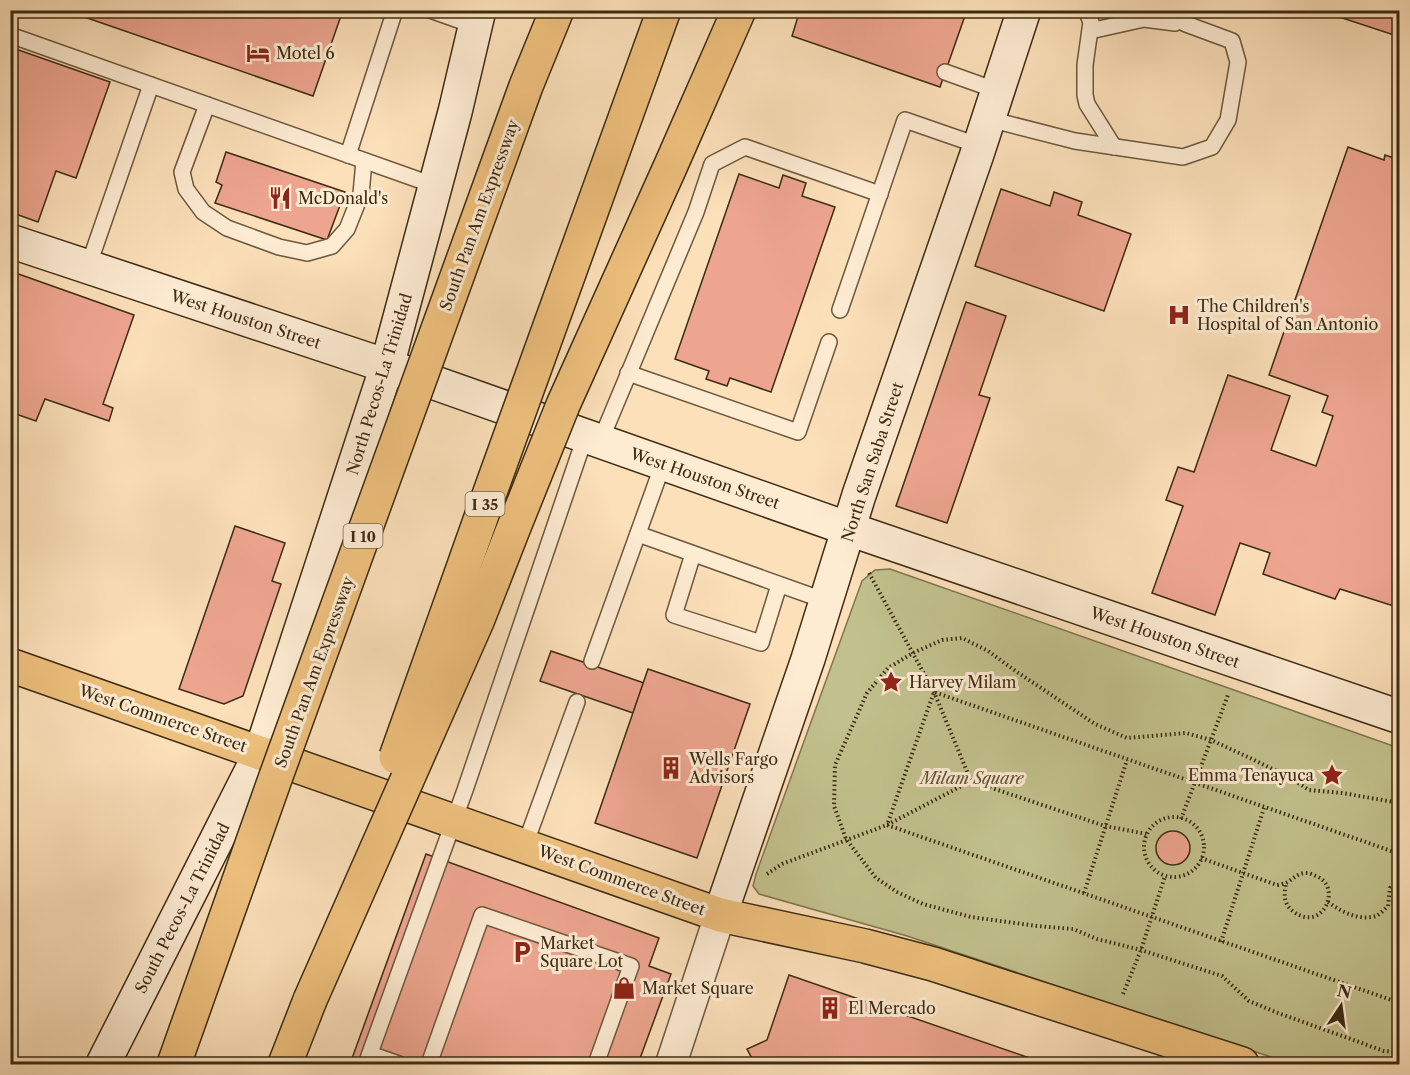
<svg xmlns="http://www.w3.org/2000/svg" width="1410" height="1075" font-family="'Libre Caslon Text',serif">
<rect width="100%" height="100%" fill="#fce0ba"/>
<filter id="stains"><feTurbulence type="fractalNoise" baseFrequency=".00333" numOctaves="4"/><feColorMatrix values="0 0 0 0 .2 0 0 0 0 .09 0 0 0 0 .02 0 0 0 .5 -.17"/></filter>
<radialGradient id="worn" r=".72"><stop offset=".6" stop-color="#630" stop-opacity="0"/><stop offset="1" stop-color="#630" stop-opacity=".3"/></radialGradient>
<path fill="#c2c18d" stroke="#7f7650" stroke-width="1.5" d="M890,569l509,179v316h-107l-385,-128 -148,-42 -6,-8 3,-12 106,-293 13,-11z"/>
<g fill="#eea590" stroke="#3c2b13" stroke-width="1.5">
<path d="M64,10h279l-30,86z"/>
<path d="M800,10h167l-27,77 -148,-51z"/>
<path d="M1318,10h82v27z"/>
<path d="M10,47l100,35 -34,96 -20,-7 -18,51 -28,-10z"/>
<path d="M1348,147l36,13 1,-5 15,5v448l-60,-19 -5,10 -72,-25 7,-21 -30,-10 -25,72 -63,-22 31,-87 -17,-6 12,-33 16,5 34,-97 62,21 -19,54 45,16 17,-50 -11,-4 6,-16 -59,-21z"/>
<path d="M226,152l119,40 -18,48 -112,-37 7,-18 -6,-3z"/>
<path d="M739,174l40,14 4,-13 23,8 -4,13 33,11 -64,185 -41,-14 -3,8 -21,-7 3,-8 -34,-12z"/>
<path d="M1001,189l49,17 4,-14 28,10 -4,13 53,19 -27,77 -129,-45z"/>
<path d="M10,271l124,44 -31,89 10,4 -4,13 -64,-22 -9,22 -26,-9z"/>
<path d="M966,302l40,14 -27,79 11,3 -43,125 -51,-17z"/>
<path d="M235,526l50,17 -13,38 9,3 -38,112 -19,8 -45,-15z"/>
<path d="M551,651l93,32 -11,30 -93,-32z"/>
<path d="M648,669l102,35 -53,154 -102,-35z"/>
<circle cx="1173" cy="848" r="17"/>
<path d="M426,854l233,84 -10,28 22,8 -33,90h-288z"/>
<path d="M789,975l258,89h-292l-8,-15 20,-9z"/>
</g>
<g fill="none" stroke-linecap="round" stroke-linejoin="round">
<g stroke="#6c583d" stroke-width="18">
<g id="lane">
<path d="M430,10l45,16"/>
<path d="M1086,10l5,12 -6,43v30l2,9 27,43"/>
<path d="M1090,31l54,-12 31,4"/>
<path d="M10,35l426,151"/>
<path d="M945,72l53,19"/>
<path d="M207,105l-25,67 4,17 17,23 24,16 52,19 28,6 25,-7 15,-17 14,-35 3,-33"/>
<path d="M989,119l86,22 108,16 29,-10 16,-27 10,-58 -6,-21 -46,-17 -26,-14"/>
<path d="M348,155l47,-145"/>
<path d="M88,267l63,-182"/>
<path d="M840,310l65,-190 75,26"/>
<path d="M628,373l170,59 31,-90"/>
<path d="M600,442l96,-230 16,-48 33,-17 135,47"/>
<path d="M638,534l188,67"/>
<path d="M693,554l-19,61 87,28 18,-58"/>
<path d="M592,661l71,-197"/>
<path d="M525,845l52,-143"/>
<path d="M370,1054l29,10"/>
<path d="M366,1064l99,-274 120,-353"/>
<path d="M429,1064l53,-149 149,51 -35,98"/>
</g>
</g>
<g stroke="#6c583d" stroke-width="33">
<path id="street" d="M671,1064l49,-149"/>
</g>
<g stroke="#3c2b13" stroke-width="36">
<g id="secondary">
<path d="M10,241l377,125 462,163 551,188"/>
<path d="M720,915l88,-256 51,-164 118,-341 47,-144"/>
<path d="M103,1064l158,-312 126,-386 68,-254 24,-102"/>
</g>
</g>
<g stroke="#3c2b13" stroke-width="36">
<path id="primary" d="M10,665l710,250 145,31 68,18 309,100"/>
</g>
<g stroke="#3c2b13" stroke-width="36">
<path id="highway" d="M285,1064l25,-64"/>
</g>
<g stroke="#3c2b13" stroke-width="4" stroke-dasharray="1.5 3" stroke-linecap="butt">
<path d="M869,573l65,119 37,89 134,45 42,8"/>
<path d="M1400,803l-58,-10 -33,-3 -20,-13 -37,-18 -41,-19 -25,-7 -59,5 -32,-14 -78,-52 -29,-21 -26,-13 -20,2 -29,13 -25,15 -21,25 -32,72 -1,41 12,33 30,39 21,14 26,12 48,13 66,9 36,3 24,10 44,11 81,26 27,25 29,12 106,38 16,1"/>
<circle cx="1174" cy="847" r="30"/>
<path d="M1181,819l47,-124"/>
<path d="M1400,854l-466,-162 -47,133 513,178"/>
<path d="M1201,858l76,27c1,0 9,-2 9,-2 7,-4 13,-11 21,-10 3,0 6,2 9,3 27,10 7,57 -22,36 -11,-8 -10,-17 -8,-29"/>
<path d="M767,874l15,-10 105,-39 84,-44"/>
<path d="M1084,893l43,-133"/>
<path d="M1328,902c14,10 30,19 48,14 4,-2 8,-6 12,-10l2,-18 10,-8"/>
<path d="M1221,942l43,-134"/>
<path d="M1123,994l18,-44 24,-74"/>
</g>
<use href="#lane" stroke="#fdebd2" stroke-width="15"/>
<use href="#street" stroke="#fdebd2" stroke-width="30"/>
<use href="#secondary" stroke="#fdebd2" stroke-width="33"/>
<use href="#primary" stroke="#eec07d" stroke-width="33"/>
<use href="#highway" stroke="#eec07d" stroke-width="33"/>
<g stroke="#3c2b13" stroke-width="36" stroke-linecap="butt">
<g id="highway-bridge">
<path d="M396,757l93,-262 175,-485"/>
<path d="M310,1000l168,-381 34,-87 51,-127 108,-240 68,-155"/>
<path d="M174,1064l101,-285 251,-693 31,-76"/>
</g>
</g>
<use href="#highway-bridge" stroke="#eec07d" stroke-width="33"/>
</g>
<defs>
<g id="hotel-bare" transform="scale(1.8)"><path d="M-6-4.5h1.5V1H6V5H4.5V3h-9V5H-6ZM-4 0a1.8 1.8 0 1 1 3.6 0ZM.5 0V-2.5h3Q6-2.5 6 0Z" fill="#8f2418" stroke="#fdebd2" stroke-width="2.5" paint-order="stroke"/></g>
<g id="restaurant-bare" transform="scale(1.8)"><path d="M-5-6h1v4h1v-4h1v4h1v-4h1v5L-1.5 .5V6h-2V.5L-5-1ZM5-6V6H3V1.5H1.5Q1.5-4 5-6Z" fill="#8f2418" stroke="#fdebd2" stroke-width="2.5" paint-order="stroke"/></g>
<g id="hospital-bare" transform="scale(1.8)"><path d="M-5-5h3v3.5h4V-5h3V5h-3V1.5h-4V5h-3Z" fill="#8f2418" stroke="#fdebd2" stroke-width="2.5" paint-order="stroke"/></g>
<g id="sight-bare" transform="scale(1.8)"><path d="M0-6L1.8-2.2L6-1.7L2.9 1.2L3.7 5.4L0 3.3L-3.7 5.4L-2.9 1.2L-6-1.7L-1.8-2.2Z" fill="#8f2418" stroke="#fdebd2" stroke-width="2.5" paint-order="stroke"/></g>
<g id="building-bare" transform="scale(1.8)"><path d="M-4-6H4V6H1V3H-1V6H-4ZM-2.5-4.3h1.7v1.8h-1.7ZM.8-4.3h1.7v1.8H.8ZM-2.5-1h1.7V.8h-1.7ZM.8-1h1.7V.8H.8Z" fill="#8f2418" stroke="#fdebd2" stroke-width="2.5" paint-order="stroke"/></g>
<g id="parking-bare" transform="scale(1.8)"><path d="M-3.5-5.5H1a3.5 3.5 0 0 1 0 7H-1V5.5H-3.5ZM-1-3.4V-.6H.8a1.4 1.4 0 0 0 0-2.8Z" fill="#8f2418" stroke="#fdebd2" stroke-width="2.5" paint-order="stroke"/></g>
<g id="shop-bare" transform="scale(1.8)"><path d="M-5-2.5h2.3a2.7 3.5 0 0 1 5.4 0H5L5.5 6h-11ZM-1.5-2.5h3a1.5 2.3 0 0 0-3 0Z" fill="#8f2418" stroke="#fdebd2" stroke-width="2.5" paint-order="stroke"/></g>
</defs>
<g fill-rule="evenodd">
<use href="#hotel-bare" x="258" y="53"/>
<use href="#restaurant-bare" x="280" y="198"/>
<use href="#hospital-bare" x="1179" y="315"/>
<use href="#sight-bare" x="891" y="682"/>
<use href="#building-bare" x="671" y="768"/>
<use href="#sight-bare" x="1332" y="775"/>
<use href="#parking-bare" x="522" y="952"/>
<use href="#shop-bare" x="624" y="988"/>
<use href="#building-bare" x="830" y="1008"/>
</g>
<g text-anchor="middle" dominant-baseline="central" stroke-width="6" stroke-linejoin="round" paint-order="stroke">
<g fill="#fdebd2" stroke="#76654c" stroke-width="1.5">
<rect x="465.5" y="492" width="39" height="24" rx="4.5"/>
<rect x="343.5" y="524" width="39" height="24" rx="4.5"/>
</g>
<g font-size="15" font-weight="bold" fill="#3c2b13">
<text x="485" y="504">I 35</text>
<text x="363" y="536">I 10</text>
</g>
<g font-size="16" fill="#3c2b13" stroke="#fdebd2" text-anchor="start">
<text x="276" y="53">Motel 6</text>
<text x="298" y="198">McDonald's</text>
<text x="1197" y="306">The Children's<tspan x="1197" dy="18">Hospital of San Antonio</tspan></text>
<text x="909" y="682">Harvey Milam</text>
<text x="689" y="759">Wells Fargo<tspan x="689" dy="18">Advisors</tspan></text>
<text x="1314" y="775" text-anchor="end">Emma Tenayuca</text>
<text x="540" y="943">Market<tspan x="540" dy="18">Square Lot</tspan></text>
<text x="642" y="988">Market Square</text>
<text x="848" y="1008">El Mercado</text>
</g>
<g font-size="16" fill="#3c2b13" stroke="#fdebd2">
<text transform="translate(479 215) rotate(-70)">South Pan Am Expressway</text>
<text transform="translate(246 319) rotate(18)">West Houston Street</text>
<text transform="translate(379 384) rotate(-73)">North Pecos-La Trinidad</text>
<text transform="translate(872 462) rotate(-72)">North San Saba Street</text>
<text transform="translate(705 478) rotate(19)">West Houston Street</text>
<text transform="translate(1165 637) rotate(19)">West Houston Street</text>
<text transform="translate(314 672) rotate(-70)">South Pan Am Expressway</text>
<text transform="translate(163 718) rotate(19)">West Commerce Street</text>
<text transform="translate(622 880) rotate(20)">West Commerce Street</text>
<text transform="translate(182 908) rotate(-63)">South Pecos-La Trinidad</text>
</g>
<g font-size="16" font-style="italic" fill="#5e5032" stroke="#fdebd2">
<text x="972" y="778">Milam Square</text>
</g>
</g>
<rect width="1410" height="1075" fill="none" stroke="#fce0ba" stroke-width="36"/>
<rect x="12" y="12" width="1386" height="1051" fill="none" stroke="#3c2b13" stroke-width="3"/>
<rect x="18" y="18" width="1374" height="1039" fill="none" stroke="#3c2b13" stroke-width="1.5"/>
<g transform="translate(1341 1006) rotate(13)" stroke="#fdebd2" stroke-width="4.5" paint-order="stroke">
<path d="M0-4.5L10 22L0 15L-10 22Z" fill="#3c2b13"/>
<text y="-9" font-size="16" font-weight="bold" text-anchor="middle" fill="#3c2b13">N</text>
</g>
<rect width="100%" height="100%" filter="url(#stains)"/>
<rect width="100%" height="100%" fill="url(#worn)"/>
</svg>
